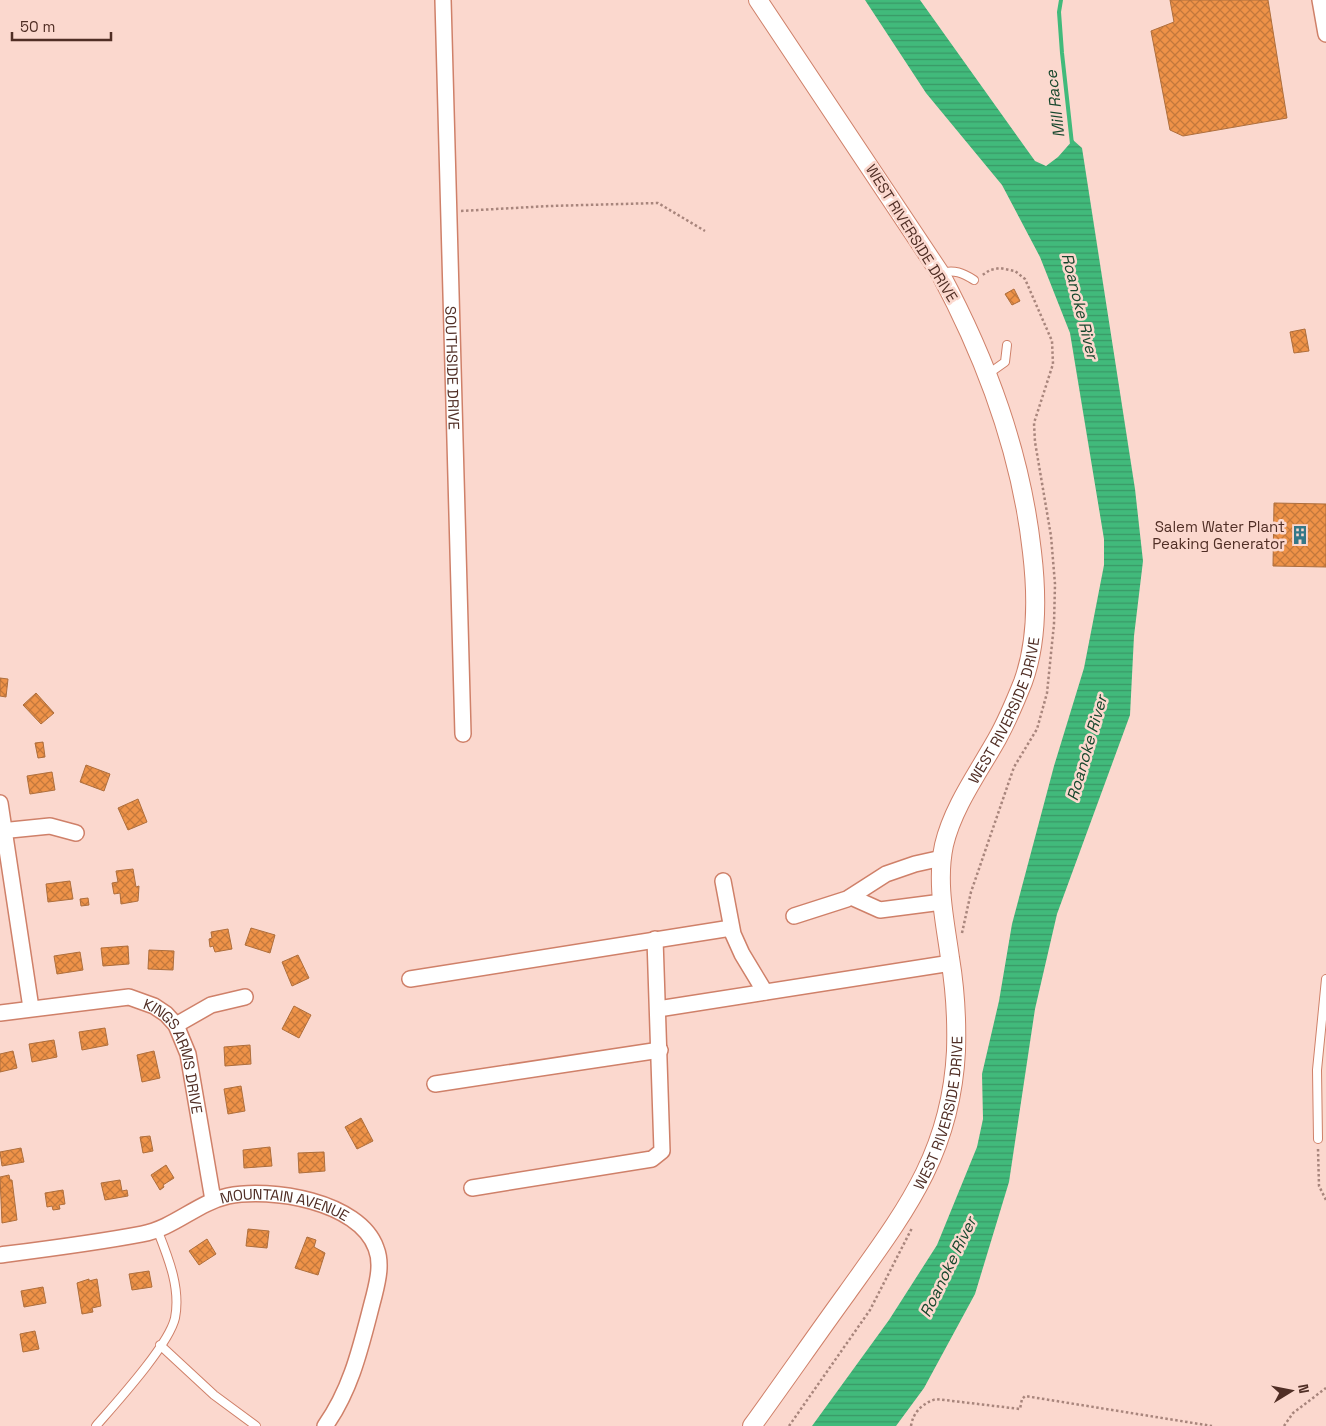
<svg xmlns="http://www.w3.org/2000/svg" width="1326" height="1426" font-family="'Space Grotesk',sans-serif">
<defs>
<pattern id="water-rules" width="6" height="5" patternUnits="userSpaceOnUse" patternTransform="scale(1.25)"><rect width="6" height="5" fill="#41ba7b"/><path d="M0 2.5h6" fill="none" stroke="#399865"/></pattern>
<pattern id="building-cross-hatch" width="8" height="8" patternUnits="userSpaceOnUse" patternTransform="scale(1.25)"><rect width="8" height="8" fill="#ee9248"/><path d="M0 0l8 8M0 8l8-8" fill="none" stroke="#c3783c"/></pattern>
</defs>
<rect width="100%" height="100%" fill="#fbd8ce"/>
<path fill="url(#water-rules)" d="M865,0h55l115,161 11,5 12,-9 15,-17 9,8 53,341 8,72 -9,75 -4,79 -73,199 -22,95 -26,173 -34,112 -51,94 -28,38h-84l77,-106 48,-75 40,-98 6,-28 -1,-45 17,-73 13,-77 42,-158 30,-98 20,-103v-26l-34,-206 -30,-76 -38,-72 -76,-92z"/>
<g fill="none" stroke-linecap="round" stroke-linejoin="round">
<path stroke="#41ba7b" stroke-width="4" d="M1061,0l-2,12 3,41 10,91"/>
</g>
<g fill="url(#building-cross-hatch)" stroke="#ae6e3c">
<path d="M1170,0h98l19,118 -104,18 -13,-6 -19,-99 23,-9z"/>
<path d="M1014,289l6,12 -8,4 -7,-11z"/>
<path d="M1305,329l4,22 -15,2 -4,-21z"/>
<path d="M1274,503l52,1v63l-53,-1z"/>
<path d="M0,678l8,1 -2,18 -6,-1z"/>
<path d="M36,693l18,20 -13,11 -18,-19z"/>
<path d="M43,742l2,15 -7,1 -3,-15z"/>
<path d="M86,765l24,9 -6,17 -24,-9z"/>
<path d="M52,772l3,18 -25,4 -3,-18z"/>
<path d="M138,799l9,23 -19,8 -10,-22z"/>
<path d="M133,869l3,18 3,-1 -1,15 -17,3 -1,-11 -6,1 -2,-11 6,-1 -2,-11z"/>
<path d="M70,881l3,18 -25,3 -2,-18z"/>
<path d="M88,898l1,7 -8,1 -1,-7z"/>
<path d="M251,928l24,7 -5,18 -25,-8z"/>
<path d="M228,929l4,20 -17,3 -2,-6 -3,1 -1,-8 3,-1 -1,-6z"/>
<path d="M128,946l1,18 -26,2 -2,-18z"/>
<path d="M149,950l25,1 -1,19 -25,-1z"/>
<path d="M80,952l3,18 -26,4 -3,-18z"/>
<path d="M298,955l11,23 -17,8 -10,-24z"/>
<path d="M294,1006l17,9 -12,23 -17,-9z"/>
<path d="M105,1028l3,17 -26,5 -3,-18z"/>
<path d="M54,1040l3,17 -25,5 -3,-18z"/>
<path d="M250,1045l1,19 -26,2 -1,-19z"/>
<path d="M13,1051l4,17 -17,4v-18z"/>
<path d="M154,1051l6,27 -18,4 -5,-27z"/>
<path d="M241,1086l4,25 -17,3 -4,-25z"/>
<path d="M361,1118l12,23 -16,8 -12,-22z"/>
<path d="M150,1136l3,15 -10,2 -3,-16z"/>
<path d="M270,1147l2,19 -28,2 -1,-18z"/>
<path d="M21,1148l3,14 -22,4 -2,-14z"/>
<path d="M324,1152l1,19 -26,2 -1,-20z"/>
<path d="M166,1165l8,13 -11,7 1,2 -4,3 -9,-15z"/>
<path d="M9,1175l1,5h2l5,40 -15,3 -2,-46z"/>
<path d="M120,1180l2,11 5,-1 1,6 -23,4 -4,-17z"/>
<path d="M63,1190l2,14 -6,1 1,4 -7,1 -1,-4 -5,1 -2,-14z"/>
<path d="M248,1229l21,2 -2,17 -21,-2z"/>
<path d="M307,1237l9,3 -2,7 11,6 -7,22 -23,-7z"/>
<path d="M207,1239l9,15 -17,11 -10,-14z"/>
<path d="M149,1271l3,16 -20,3 -3,-16z"/>
<path d="M89,1279v2l8,-2 4,27 -9,2 1,4 -11,2 -5,-31z"/>
<path d="M43,1287l3,16 -22,4 -3,-16z"/>
<path d="M35,1331l4,18 -16,3 -3,-18z"/>
</g>
<g fill="none" stroke-linecap="round" stroke-linejoin="round">
<g stroke="#cf8069" stroke-width="10">
<g id="service">
<path d="M941,273c13,-4 22,0 33,7"/>
<path d="M988,374l17,-12 2,-17"/>
<path d="M1318,1139l-1,-69 9,-91"/>
<path d="M160,1345l54,50 42,31"/>
<path d="M96,1426c19,-22 73,-81 79,-108 6,-30 -7,-61 -18,-89"/>
</g>
</g>
<g stroke="#cf8069" stroke-width="18">
<g id="minor">
<path id="s1" d="M443,0l20,734"/>
<path d="M1320,0l6,34"/>
<path d="M0,803l31,205"/>
<path d="M0,831l50,-5 26,7"/>
<path d="M723,881l10,53 9,20 23,38"/>
<path d="M851,897l29,13 62,-8"/>
<path d="M794,916l53,-17 39,-25 29,-10 27,-6"/>
<path d="M410,979l321,-51"/>
<path d="M658,1009l293,-46"/>
<path id="s2" d="M0,1013l129,-16 25,9 12,8 10,11 12,29 25,146"/>
<path d="M176,1025l35,-20 34,-8"/>
<path d="M435,1084l225,-34"/>
<path d="M472,1188l180,-29 10,-8 -7,-212"/>
<path id="s3" d="M0,1255c47,-6 95,-12 142,-21 32,-6 55,-31 86,-38 42,-9 131,5 148,52 6,15 2,32 -2,48 -12,45 -21,91 -49,130"/>
</g>
</g>
<g stroke="#cf8069" stroke-width="20">
<g id="tertiary">
<path id="s4" d="M752,1426c32,-44 63,-89 95,-133 57,-80 104,-139 109,-242 1,-31 -1,-63 -6,-93 -5,-37 -14,-75 -6,-113 9,-38 34,-72 53,-106 10,-18 18,-37 26,-57 15,-41 14,-88 9,-130 -11,-100 -45,-191 -92,-279l-182,-273"/>
</g>
</g>
<g stroke="#a8857c" stroke-width="2.5" stroke-dasharray="2.5 2.5" stroke-linecap="butt">
<path d="M461,211l88,-5 109,-3 47,28"/>
<path d="M962,933l9,-41 43,-125 23,-38 10,-36 7,-69 1,-40 -4,-48 -16,-94 -1,-19 19,-59 -1,-23 -27,-62 -10,-8 -15,-3 -10,2 -9,6"/>
<path d="M1318,1149l1,37 7,14"/>
<path d="M789,1426l81,-116 42,-82"/>
<path d="M911,1426c2,-14 12,-23 25,-27l84,10 2,-10 3,-3 187,30"/>
<path d="M1284,1426l9,-13 33,-25"/>
</g>
<use href="#service" stroke="#fff" stroke-width="8"/>
<use href="#minor" stroke="#fff" stroke-width="15"/>
<use href="#tertiary" stroke="#fff" stroke-width="18"/>
</g>
<defs>
<g id="building-bare" transform="scale(1.5)"><path d="M-4-6H4V6H1V3H-1V6H-4ZM-2.5-4.3h1.7v1.8h-1.7ZM.8-4.3h1.7v1.8H.8ZM-2.5-1h1.7V.8h-1.7ZM.8-1h1.7V.8H.8Z" fill="#357888" stroke="#fbd8ce" stroke-width="2.5" paint-order="stroke"/></g>
</defs>
<g fill-rule="evenodd">
<use href="#building-bare" x="1300" y="535"/>
</g>
<g text-anchor="middle" dominant-baseline="central" stroke-width="5" stroke-linejoin="round" paint-order="stroke">
<g font-size="15" fill="#502e25" stroke="#fbd8ce">
<text transform="translate(912 233) rotate(58)">WEST RIVERSIDE DRIVE</text>
<text stroke="none"><textPath href="#s1" startOffset="368">SOUTHSIDE DRIVE</textPath></text>
<text stroke="none"><textPath href="#s4" startOffset="789">WEST RIVERSIDE DRIVE</textPath></text>
<text stroke="none"><textPath href="#s2" startOffset="212">KINGS ARMS DRIVE</textPath></text>
<text stroke="none"><textPath href="#s4" startOffset="369">WEST RIVERSIDE DRIVE</textPath></text>
<text stroke="none"><textPath href="#s3" startOffset="296">MOUNTAIN AVENUE</textPath></text>
</g>
<g font-size="15" fill="#502e25" stroke="#fbd8ce" text-anchor="end">
<text x="1285" y="526">Salem Water Plant<tspan x="1285" dy="17">Peaking Generator</tspan></text>
</g>
<g font-size="16" font-style="italic" fill="#17472d" stroke="#fbd8ce">
<text transform="translate(1055 104) rotate(-97)">Mill Race</text>
<text transform="translate(1080 306) rotate(76)">Roanoke River</text>
<text transform="translate(1087 748) rotate(-74)">Roanoke River</text>
<text transform="translate(948 1267) rotate(-64)">Roanoke River</text>
</g>
</g>
<g transform="translate(1291 1391) rotate(80)" stroke="#fbd8ce" stroke-width="4" paint-order="stroke">
<path d="M0-4L9 19L0 12L-9 19Z" fill="#502e25"/>
<text y="-8" font-size="14" font-weight="bold" text-anchor="middle" fill="#502e25">N</text>
</g>
<path d="M12 32v8h99v-8" fill="none" stroke="#502e25" stroke-width="2.5"/>
<text x="20" y="32" font-size="15" fill="#502e25" stroke="#fbd8ce" stroke-width="4" paint-order="stroke">50 m</text>
</svg>
